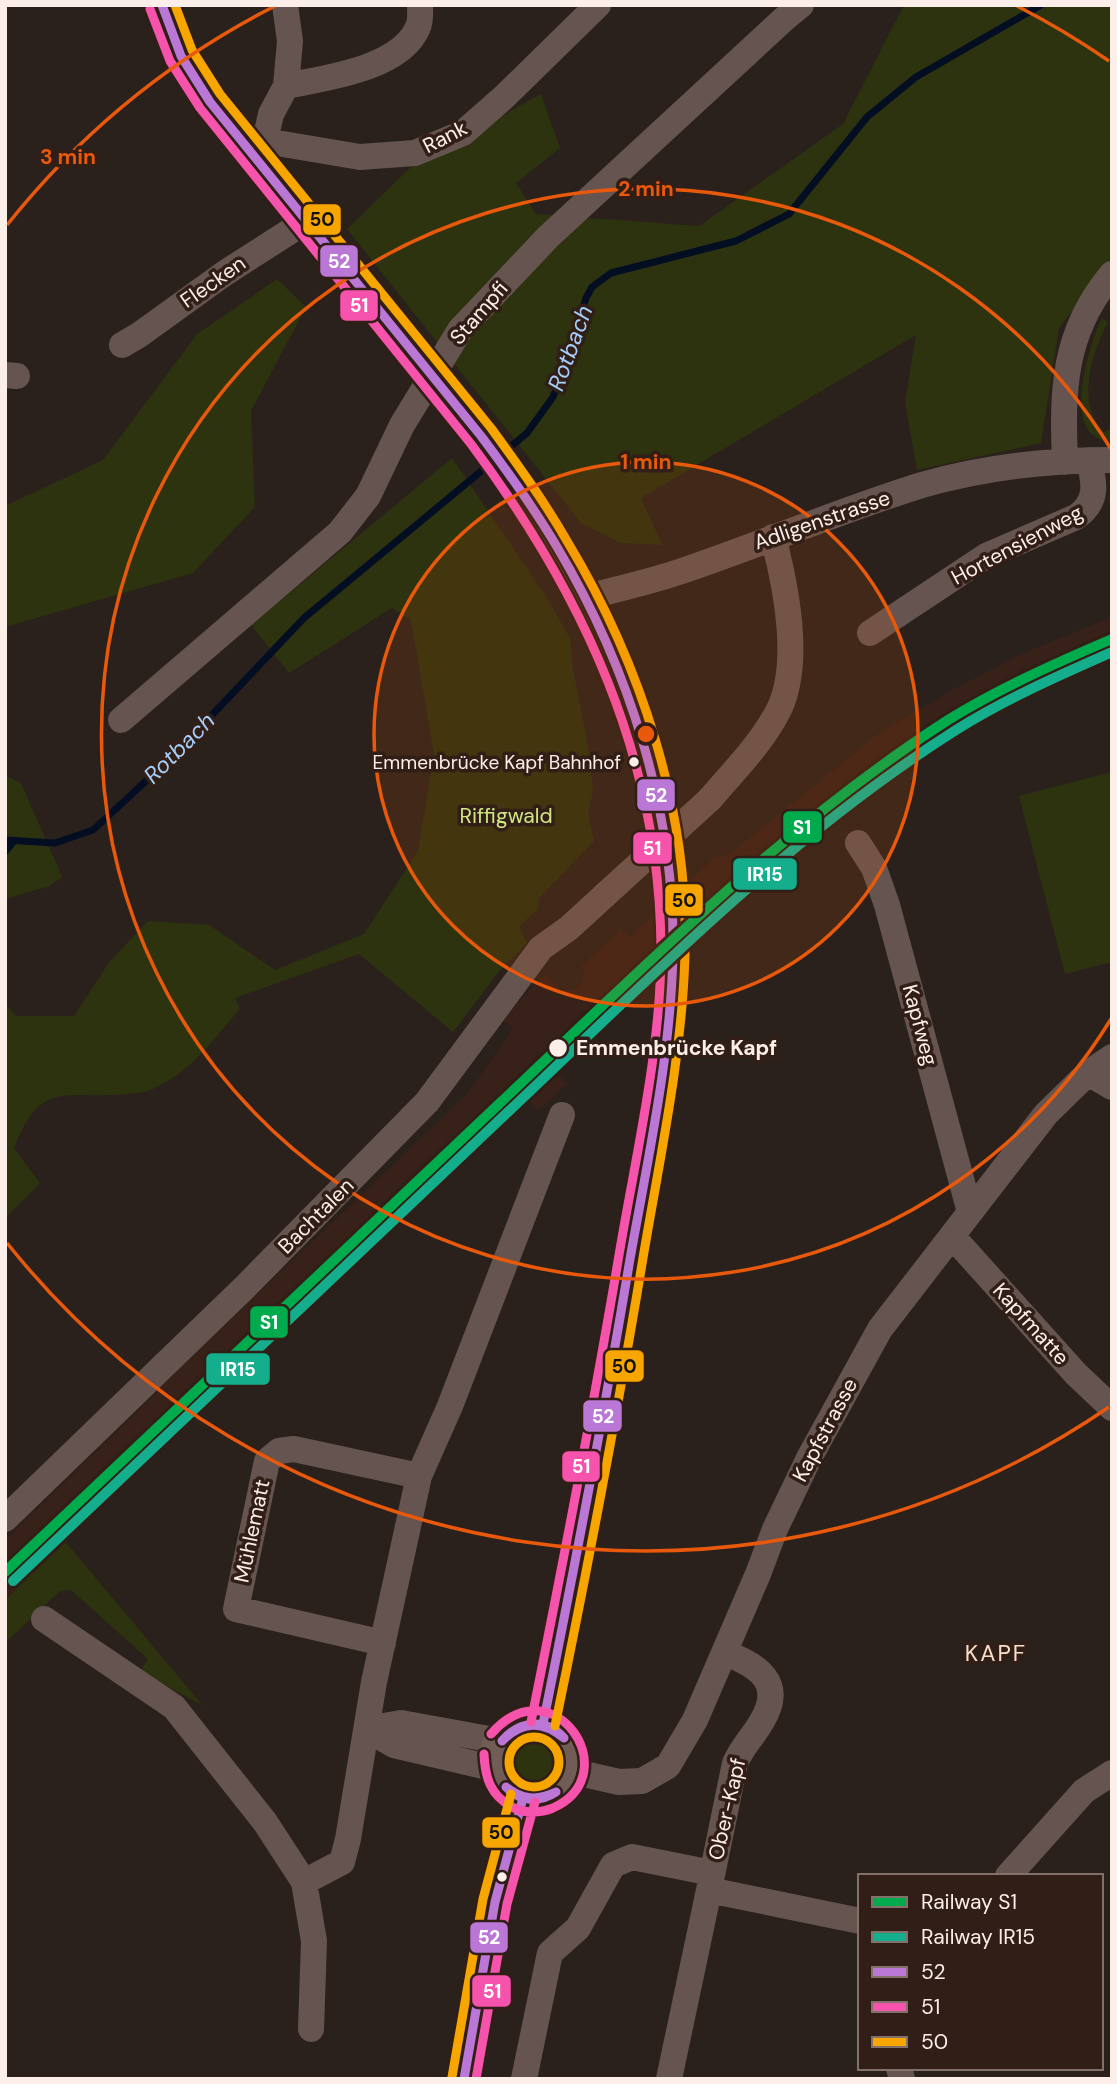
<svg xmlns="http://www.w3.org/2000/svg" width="1117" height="2084" font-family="'DM Sans',sans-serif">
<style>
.built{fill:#382118}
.green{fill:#2d320f}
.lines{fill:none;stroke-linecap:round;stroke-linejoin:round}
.stream{stroke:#040e23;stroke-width:7}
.minor{stroke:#65544f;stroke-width:26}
.major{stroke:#725c56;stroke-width:33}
.minor-bridge{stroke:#65544f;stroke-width:26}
.major-bridge{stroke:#725c56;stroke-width:33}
.bus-1-casing{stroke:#311e16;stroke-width:14}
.bus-2-casing{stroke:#311e16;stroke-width:14}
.bus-3-casing{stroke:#311e16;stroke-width:14}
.bus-1{stroke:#ba77d6;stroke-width:9}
.bus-2{stroke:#f653ac;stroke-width:9}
.bus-3{stroke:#f7a600;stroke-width:9}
.rail-1-casing{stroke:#311e16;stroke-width:16}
.rail-2-casing{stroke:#311e16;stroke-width:16}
.rail-1{stroke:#00ab4d;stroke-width:10}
.rail-2{stroke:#15ae8d;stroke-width:10}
.ring{fill:none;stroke:#e8590c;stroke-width:3.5}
.bus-dot{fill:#fceee9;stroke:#311e16;stroke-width:2.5}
.labels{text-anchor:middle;stroke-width:7;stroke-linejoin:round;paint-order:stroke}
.bus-label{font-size:19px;fill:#fceee9;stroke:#311e16;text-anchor:end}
.street-label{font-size:21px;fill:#fceee9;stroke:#311e16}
.park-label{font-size:21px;fill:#d2e784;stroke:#311e16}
.stop-label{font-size:21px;font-weight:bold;fill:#fceee9;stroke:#311e16;text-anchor:start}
.water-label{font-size:23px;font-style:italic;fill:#a6cefb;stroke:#311e16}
.neighbourhood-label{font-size:23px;letter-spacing:2px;fill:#f9ddca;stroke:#311e16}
.centre{fill:#e8590c;stroke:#311e16;stroke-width:3.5}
.ring-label{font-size:21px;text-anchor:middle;font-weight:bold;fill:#e8590c;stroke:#311e16;stroke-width:7;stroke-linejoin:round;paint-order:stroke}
.line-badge{stroke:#311e16;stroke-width:2.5}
.badge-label{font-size:19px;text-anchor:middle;font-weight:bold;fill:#fff}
.pale-badge-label{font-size:19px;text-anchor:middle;font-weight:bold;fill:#111}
</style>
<rect width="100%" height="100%" fill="#2b211c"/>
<!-- built -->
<path class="built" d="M1112 617V658L1029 696 927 750 841 809 793 848 746 897 559 1074 567 1084 538 1111 529 1102 65 1541 5 1600V1540L158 1392 157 1390 469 1092 513 1028 505 1021 506 1016 546 973 561 990 574 989 582 982 584 973 581 966 621 929 630 937 713 859 731 853 879 733 946 693 1017 656Z"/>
<!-- green -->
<path class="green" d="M904 5H1112V259L1059 328 1041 443 917 470 905 402 916 335 641 498 662 545 621 543 581 523 347 229 411 167 541 94 560 148 516 183 536 214 699 226 843 124Z
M277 279 306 307 251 411 255 507 193 573 5 627V506L103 460 197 334Z
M1102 318 1108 322C1092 352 1075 405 1104 432L1112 428V441C1058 442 1089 344 1102 318Z
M452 458 547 598 571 640 572 664 588 746 593 791 588 814 594 841 539 898 538 909 519 926 527 943 500 970 453 1032 359 954 235 998 240 1009C212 1041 193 1070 153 1089 146 1093 135 1093 127 1094 67 1100 41 1077 14 1148L40 1183 5 1218V1003L16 1016H74L110 961 148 921 209 925 275 970 364 934 418 851 434 754 411 620 392 608 289 673 251 625Z
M1112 772V962L1065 974 1019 796Z
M5 775 21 783 62 877 50 886 5 899Z
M65 1541 203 1706 140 1671 148 1659 71 1590 60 1591 5 1643V1600Z
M511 1761a22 22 0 1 1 44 0a22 22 0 1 1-44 0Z"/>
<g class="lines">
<!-- stream -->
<path class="stream" d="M503 453 527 433 553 397 567 362 586 298 592 287 611 273 736 241 789 214 867 117 916 77 1041 5
M5 840 55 843 93 830 173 756 304 618 491 463
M5 852 13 842"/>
<!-- minor -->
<path class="minor" d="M286 86C324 78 401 69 418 27 421 21 420 12 420 5
M265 141 271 114 286 86 290 41 285 5
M249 149 265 141 360 157 415 153 463 133 504 97 598 5
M122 345 139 335 225 273 306 221
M5 375 17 376
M1065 462C1062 390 1063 332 1112 274
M584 598C616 589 650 582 682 571 762 544 841 510 922 485 982 468 1050 460 1112 460
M870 633 986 556 1076 517C1098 502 1095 484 1089 460
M121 720 340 532 368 496 402 425 460 330 548 237 784 19 801 5
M710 799C733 772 759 746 776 715 803 669 786 586 773 537
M858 843 874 868 887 905 970 1212
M1088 1073 1112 1087
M953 1237 1076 1374 1112 1408
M5 1519 247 1285 427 1102 541 948 569 928 605 895
M44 1619 174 1707 265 1822 304 1882
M383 1643 236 1609 267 1461 279 1451 294 1449 419 1476
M725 1653C758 1665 785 1683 762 1721 753 1737 743 1745 735 1763L709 1890 860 1921
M367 1729 394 1745 496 1769
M367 1729 401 1723 500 1741
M571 1771 619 1782 642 1781 668 1766 695 1720 758 1574 775 1529 809 1458 880 1329 1046 1114 1088 1073 1112 1057
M1008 1876 1084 1791 1112 1773
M311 2029 314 1941 304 1882 342 1862 348 1839 374 1682 419 1476 450 1406 562 1115
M899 2068 902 2079
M524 2079 550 1953 578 1928 613 1865 632 1857 712 1873
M669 2079 709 1890"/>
<!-- major -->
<path class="major" d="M162 5C169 37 184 64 201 91L357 285
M436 379C474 427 513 475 546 527 584 584 609 650 632 714 641 739 650 764 656 789 693 946 658 1093 632 1248 605 1407 576 1566 543 1724
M495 1761a38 38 0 1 1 76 0a38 38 0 1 1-76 0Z
M464 2079C481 1985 491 1888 523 1798"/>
<!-- minor-bridge -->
<path class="minor-bridge" d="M605 895 710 799"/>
<!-- major-bridge -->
<path class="major-bridge" d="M357 285 436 379"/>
<!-- bus-1 casing -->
<g class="bus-1-casing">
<path id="bus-1" d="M162 5 181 56 210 102 481 436C508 472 534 508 557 547 629 668 675 811 673 952 671 1055 648 1158 630 1259 604 1415 574 1570 543 1724
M502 1741C519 1721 545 1717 564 1738
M502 1741C522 1721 542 1720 564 1738
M506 1787C522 1800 537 1801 556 1792
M506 1787C520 1802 539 1803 556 1792
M464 2079 495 1902 523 1798"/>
</g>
<!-- bus-2 casing -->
<g class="bus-2-casing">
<path id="bus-2" d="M150 9 170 61 200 108 471 444C583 594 660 758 661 949 661 1053 635 1158 618 1261 592 1415 562 1568 531 1722
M484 1754C485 1777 490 1795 512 1807 524 1814 541 1813 553 1808 628 1774 553 1663 491 1734
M476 2079 507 1904 535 1802"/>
</g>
<!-- bus-3 casing -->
<g class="bus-3-casing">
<path id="bus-3" d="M175 5 192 50 220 94 491 428C518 465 544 501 567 541 640 662 690 812 685 955 682 1057 660 1157 643 1258 617 1415 587 1571 555 1726
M509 1762a25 25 0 1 1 50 0a25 25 0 1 1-50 0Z
M452 2077 483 1899 511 1794"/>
</g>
<!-- bus-1 -->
<use href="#bus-1" class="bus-1"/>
<!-- bus-2 -->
<use href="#bus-2" class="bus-2"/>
<!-- bus-3 -->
<use href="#bus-3" class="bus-3"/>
<!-- rail-1 casing -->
<g class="rail-1-casing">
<path id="rail-1" d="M5 1572C170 1416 334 1260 499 1104 642 969 782 827 948 720 1000 688 1056 663 1112 639"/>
</g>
<!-- rail-2 casing -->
<g class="rail-2-casing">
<path id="rail-2" d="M13 1581C179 1425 344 1268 509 1111 651 977 790 835 956 730 1005 699 1058 676 1112 652"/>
</g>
<!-- rail-1 -->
<use href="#rail-1" class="rail-1"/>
<!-- rail-2 -->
<use href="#rail-2" class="rail-2"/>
</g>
<!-- distance rings -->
<circle cx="646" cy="734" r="272" fill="#e8590c" fill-opacity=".12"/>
<g class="ring">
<circle cx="646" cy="734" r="272"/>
<path d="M1111 1019A545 545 0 1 1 1111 449"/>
<path d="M1109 1407A817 817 0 0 1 7 1243M7 225A817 817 0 0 1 275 6M1017 6A817 817 0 0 1 1109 61"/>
</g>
<!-- markers -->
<g class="bus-dot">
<circle cx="634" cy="762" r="6"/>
<circle cx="558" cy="1048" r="10"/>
<circle cx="502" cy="1877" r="6"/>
</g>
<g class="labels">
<!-- bus labels -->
<g class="bus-label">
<text x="621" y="769">Emmenbrücke Kapf Bahnhof</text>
</g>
<!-- street labels -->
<g class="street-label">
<text transform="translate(445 137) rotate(-27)" y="7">Rank</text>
<text transform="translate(213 282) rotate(-35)" y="7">Flecken</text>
<text transform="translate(479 313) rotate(-49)" y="7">Stampfi</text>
<text transform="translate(822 520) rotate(-19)" y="7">Adligenstrasse</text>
<text transform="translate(1017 545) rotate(-28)" y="7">Hortensienweg</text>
<text transform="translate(920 1025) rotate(75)" y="7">Kapfweg</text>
<text transform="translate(316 1216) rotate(-45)" y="7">Bachtalen</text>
<text transform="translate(1031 1324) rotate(48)" y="7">Kapfmatte</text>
<text transform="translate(825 1430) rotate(-62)" y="7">Kapfstrasse</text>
<text transform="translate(252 1531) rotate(-78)" y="7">Mühlematt</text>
<text transform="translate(727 1809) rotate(-77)" y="7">Ober-Kapf</text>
</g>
<!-- park labels -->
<g class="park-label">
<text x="506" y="823">Riffigwald</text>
</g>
<!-- stop labels -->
<g class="stop-label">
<text x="576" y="1055">Emmenbrücke Kapf</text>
</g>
<!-- water labels -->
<g class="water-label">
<text transform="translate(570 348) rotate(-70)" y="8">Rotbach</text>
<text transform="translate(179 748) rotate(-45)" y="8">Rotbach</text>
</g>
<!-- neighbourhood labels -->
<g class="neighbourhood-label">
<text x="996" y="1661">KAPF</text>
</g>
</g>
<circle cx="646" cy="734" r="10" class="centre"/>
<g class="ring-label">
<text x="68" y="164">3 min</text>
<text x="646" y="196">2 min</text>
<text x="646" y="469">1 min</text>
</g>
<g class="line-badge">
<rect x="302" y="203" width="40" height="33" rx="7" fill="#f7a600"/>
<rect x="319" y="244" width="40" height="34" rx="7" fill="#ba77d6"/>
<rect x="339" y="289" width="40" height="33" rx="7" fill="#f653ac"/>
<rect x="636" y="778" width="40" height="34" rx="7" fill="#ba77d6"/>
<rect x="782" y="810" width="41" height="34" rx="7" fill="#00ab4d"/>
<rect x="632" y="831" width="41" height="34" rx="7" fill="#f653ac"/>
<rect x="732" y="857" width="66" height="34" rx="7" fill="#15ae8d"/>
<rect x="664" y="883" width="40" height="34" rx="7" fill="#f7a600"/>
<rect x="249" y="1305" width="40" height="34" rx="7" fill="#00ab4d"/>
<rect x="604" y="1349" width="41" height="34" rx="7" fill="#f7a600"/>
<rect x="205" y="1352" width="66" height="34" rx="7" fill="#15ae8d"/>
<rect x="582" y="1399" width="41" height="34" rx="7" fill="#ba77d6"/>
<rect x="561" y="1450" width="40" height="33" rx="7" fill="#f653ac"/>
<rect x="481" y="1816" width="40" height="33" rx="7" fill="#f7a600"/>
<rect x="469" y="1921" width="40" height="33" rx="7" fill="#ba77d6"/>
<rect x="471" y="1974" width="41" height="34" rx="7" fill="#f653ac"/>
</g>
<g class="badge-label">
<text x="339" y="268">52</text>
<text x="359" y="312">51</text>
<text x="656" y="802">52</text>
<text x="802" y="834">S1</text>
<text x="652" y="855">51</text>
<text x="765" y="881">IR15</text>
<text x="269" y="1329">S1</text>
<text x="238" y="1376">IR15</text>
<text x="603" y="1423">52</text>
<text x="581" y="1473">51</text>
<text x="489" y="1944">52</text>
<text x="492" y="1998">51</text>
</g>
<g class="pale-badge-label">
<text x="322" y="226">50</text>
<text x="684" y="907">50</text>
<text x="624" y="1373">50</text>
<text x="501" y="1839">50</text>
</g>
<!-- border -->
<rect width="1117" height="2084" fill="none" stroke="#fceee9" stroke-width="14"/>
<!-- legend -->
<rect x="858" y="1874" width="245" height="196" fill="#311e16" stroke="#82716a" stroke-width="2"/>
<rect x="872" y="1897" width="35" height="10" fill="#00ab4d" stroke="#82716a" stroke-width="2"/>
<text x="921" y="1909" font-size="21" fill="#fceee9">Railway S1</text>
<rect x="872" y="1932" width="35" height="10" fill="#15ae8d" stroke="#82716a" stroke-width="2"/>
<text x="921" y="1944" font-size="21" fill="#fceee9">Railway IR15</text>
<rect x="872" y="1967" width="35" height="10" fill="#ba77d6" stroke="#82716a" stroke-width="2"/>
<text x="921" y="1979" font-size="21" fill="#fceee9">52</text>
<rect x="872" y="2002" width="35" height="10" fill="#f653ac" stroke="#82716a" stroke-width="2"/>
<text x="921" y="2014" font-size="21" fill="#fceee9">51</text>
<rect x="872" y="2037" width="35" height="10" fill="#f7a600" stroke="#82716a" stroke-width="2"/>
<text x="921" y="2049" font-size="21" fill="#fceee9">50</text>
</svg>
